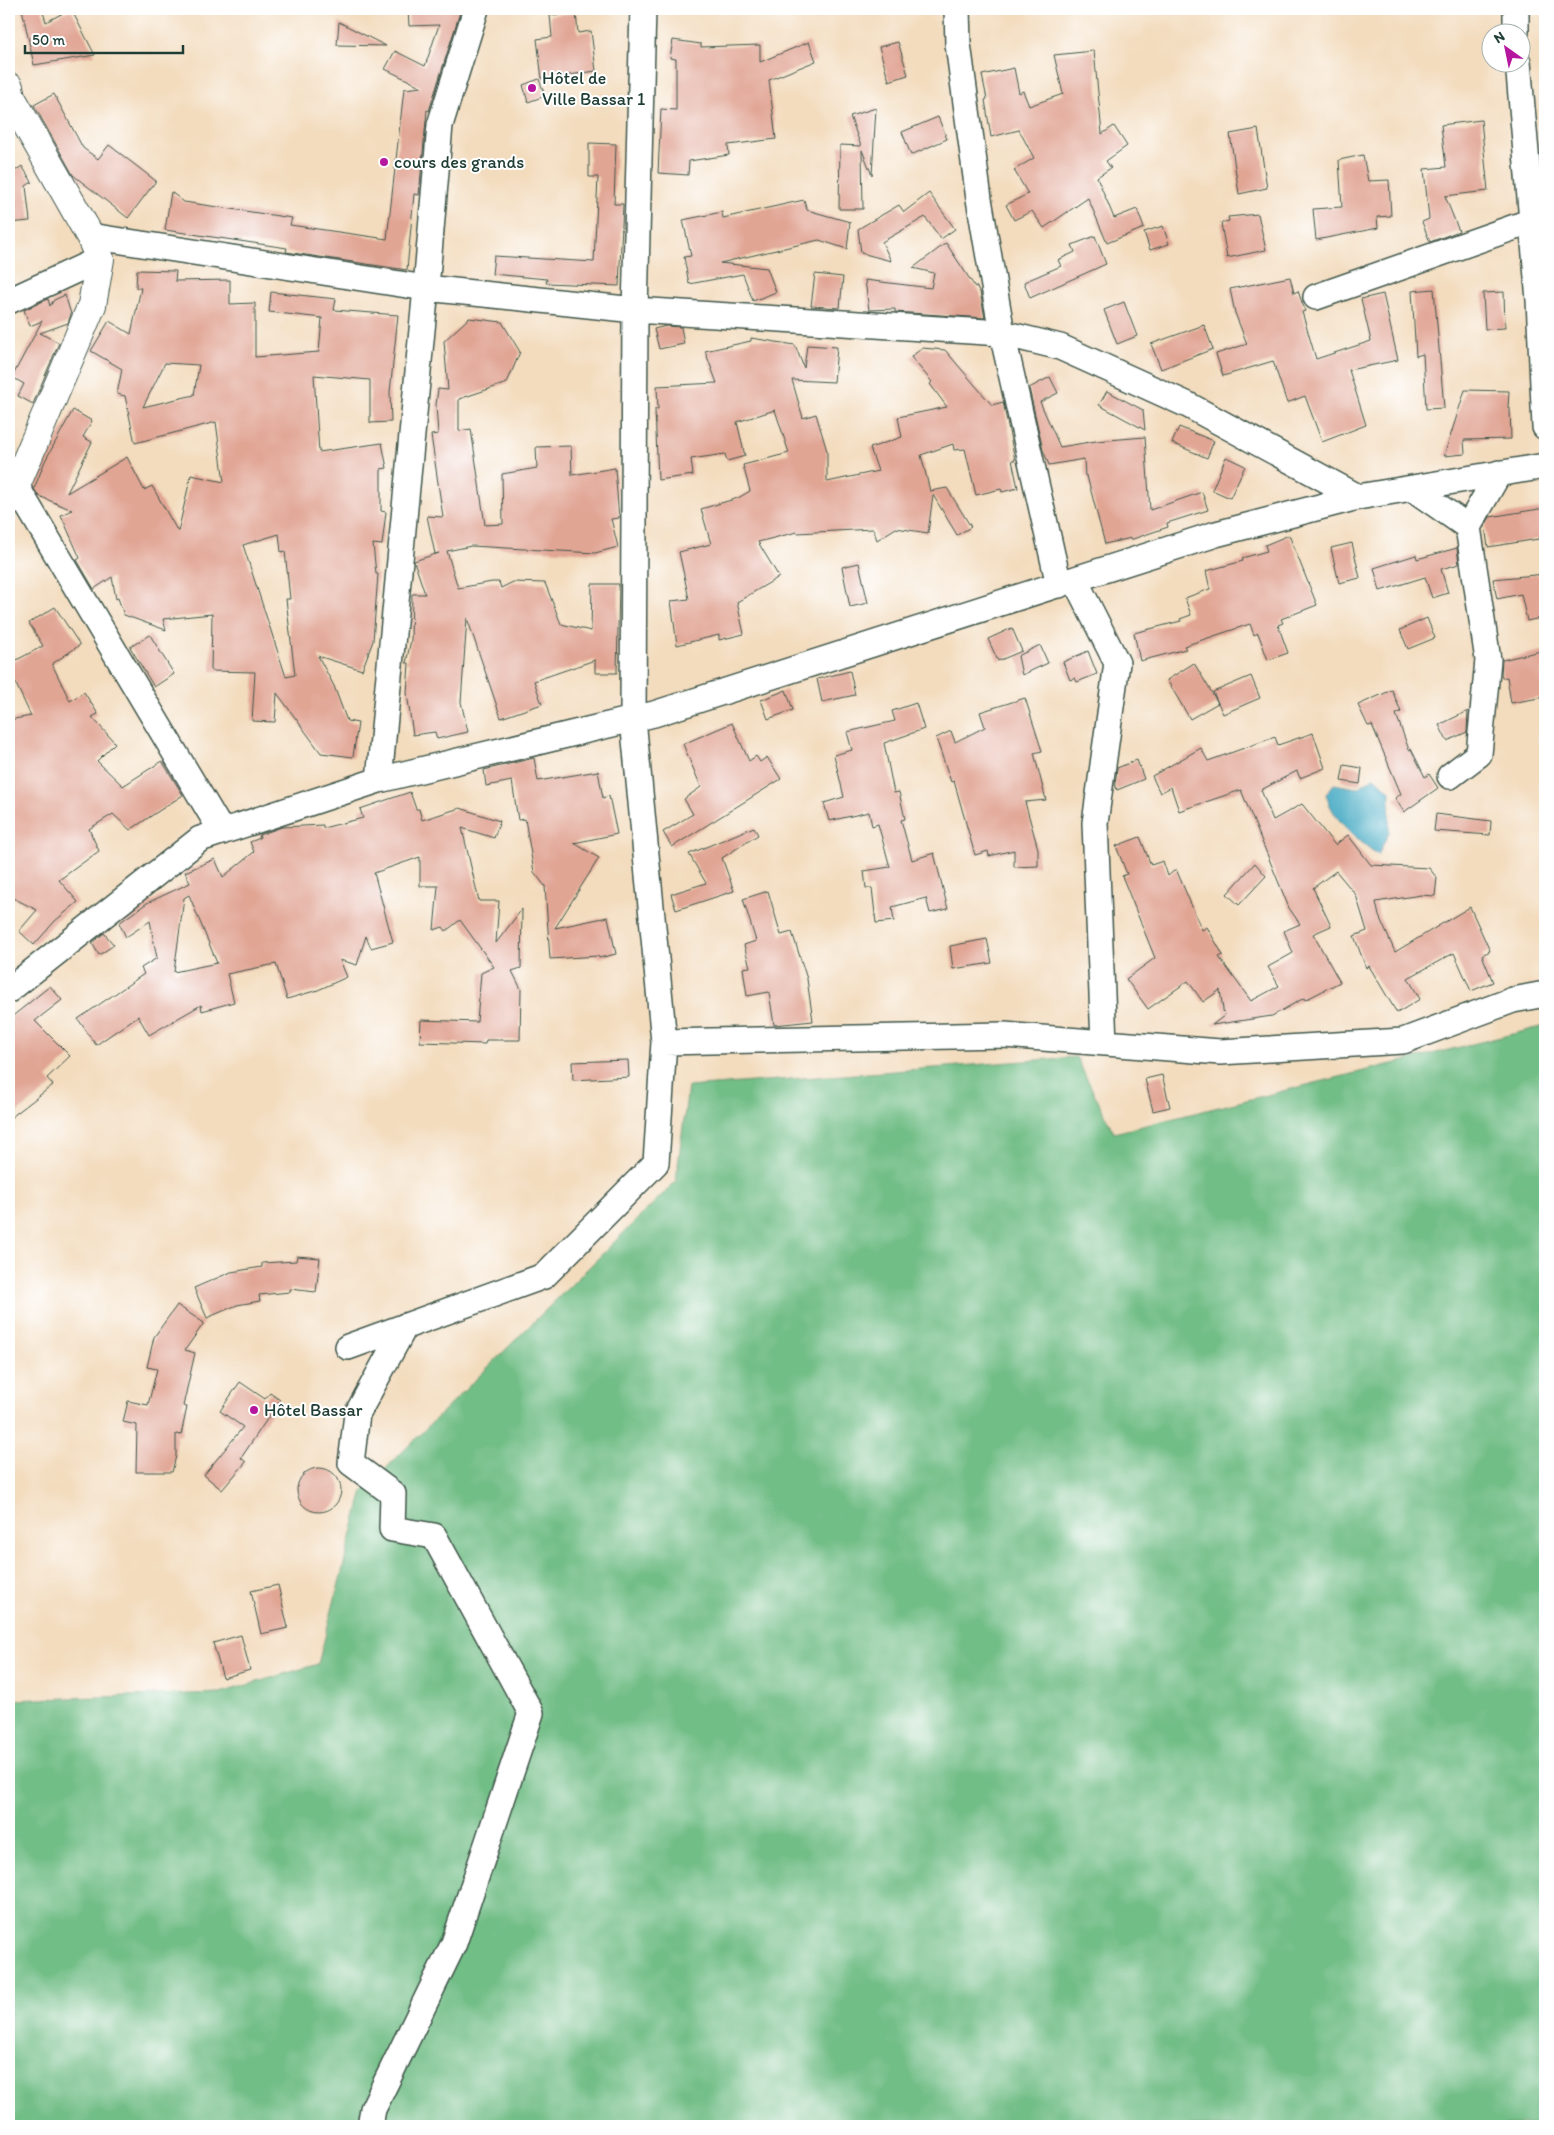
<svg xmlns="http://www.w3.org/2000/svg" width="1554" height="2135" font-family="Itim,sans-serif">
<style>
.forest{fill:#72be87;stroke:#487e5e}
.water{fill:#42a9c2;stroke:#30737b}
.building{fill:#e1a594;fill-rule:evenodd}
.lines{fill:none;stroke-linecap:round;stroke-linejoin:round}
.minor-casing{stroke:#3f5549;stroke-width:28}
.tertiary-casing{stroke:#3f5549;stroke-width:30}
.minor{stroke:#fff;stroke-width:25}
.tertiary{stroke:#fff;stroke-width:28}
.poi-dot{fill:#b5179e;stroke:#fff;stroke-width:2}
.labels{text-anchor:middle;stroke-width:4;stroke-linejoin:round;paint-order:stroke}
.poi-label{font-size:18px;fill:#1f3d34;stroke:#fff;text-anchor:start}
</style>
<rect width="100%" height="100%" fill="#fff"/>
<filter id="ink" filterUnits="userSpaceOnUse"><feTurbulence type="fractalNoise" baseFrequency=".02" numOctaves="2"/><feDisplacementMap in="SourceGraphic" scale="10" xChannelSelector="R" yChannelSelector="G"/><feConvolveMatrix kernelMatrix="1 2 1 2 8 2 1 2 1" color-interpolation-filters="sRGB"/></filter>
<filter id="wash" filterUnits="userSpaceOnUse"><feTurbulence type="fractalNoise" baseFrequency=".0096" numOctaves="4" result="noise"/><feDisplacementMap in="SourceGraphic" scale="20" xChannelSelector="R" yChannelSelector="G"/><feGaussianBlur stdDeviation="1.12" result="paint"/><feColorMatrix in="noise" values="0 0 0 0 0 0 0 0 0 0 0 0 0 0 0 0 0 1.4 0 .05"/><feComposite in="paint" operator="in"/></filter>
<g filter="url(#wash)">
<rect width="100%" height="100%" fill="#f3dcbe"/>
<!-- forest -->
<path class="forest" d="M1545 1026V2126H9V1700L220 1693 318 1664 363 1491 676 1181 688 1087 1076 1057 1114 1133Z"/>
<!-- water -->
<path class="water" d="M1375 777 1390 791 1389 832 1378 855C1358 840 1332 820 1326 794L1334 784 1357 788Z"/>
<g id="blocks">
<!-- building -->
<path class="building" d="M22 9H42L46 22 71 9 95 55 34 65Z
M408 9H461L429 111 427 110 419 195 414 194 407 270 286 252 287 248 165 230 171 192 184 202 292 218 290 225 387 239 404 89 422 87 385 69 395 51 425 66 439 25 409 26Z
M576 13 578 33 591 31 596 71 542 79 537 39 552 37 550 15Z
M339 22 386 46 337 45Z
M673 40 701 44V47L760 45V62L809 42 816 61 769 80 776 139 728 145 729 155 689 161 688 175 658 173 661 109 676 110V59L670 58Z
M898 42 908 75 889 81 879 47Z
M1094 51 1102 134 1114 126 1127 146 1106 161 1111 168 1097 177 1114 218 1137 209 1144 228 1107 243 1088 198 1044 228 1032 211 1014 220 1006 205 1028 194 1014 170 1034 158 1019 130 991 137 985 100 987 99 982 75 1014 68 1019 93 1023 91 1029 106 1063 94 1054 55Z
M539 79 545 96 528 102 523 85Z
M54 94 83 148 98 159 109 145 156 181 128 218 73 175 34 105Z
M876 108 872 175 862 150 863 209H839L840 145 861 146 850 116Z
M938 117 947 139 911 155 902 132Z
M1481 120 1488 191 1445 196 1459 231 1430 242 1422 222 1429 219 1424 169 1446 167 1441 125Z
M1258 129 1267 188 1239 194 1230 134Z
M589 143 616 144 614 204H623L619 286 546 283 547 279 492 274 494 256 594 262 598 177H589Z
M1363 155 1368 181 1389 180 1391 216 1377 217 1378 228 1316 240 1313 209 1342 207 1339 160Z
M22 166 32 182 26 186 30 221 9 223V175Z
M929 193 955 229 941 239 925 217 882 242 891 261 861 253 858 229 899 205 904 212Z
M804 200 807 210 850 222 847 249 819 240 720 263 767 268 776 292 753 301 743 274 689 284 684 257 691 256 683 220 722 212 723 218Z
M1258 214 1266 250 1227 258 1221 223 1229 221 1228 217Z
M1163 226 1169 244 1150 250 1144 232Z
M1095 236 1106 264 1030 298 1024 282 1061 266 1058 260 1075 252 1072 245Z
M946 243 975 287 976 286 980 292 985 318 895 312V309L869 310 865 280 931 288 934 273 913 268Z
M137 270 176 271 175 281 230 280V304L255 303V357L319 352 322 318 269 312 271 292 336 299 334 310 398 315 390 392 391 422 370 423V380L314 375 319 452 382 443 387 468 381 469V511L386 512 382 545 373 544 376 574H378L373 641 362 670 318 656 334 686 347 721 358 723 353 757 321 753 277 693 275 722 252 721 255 672 211 671 212 614 163 619 166 630 124 615 118 598 116 599 112 577 94 589 77 560 80 558 61 515 72 510 39 496 34 489 45 461 73 410 92 421 83 437 92 442 67 493 127 457 144 490 152 486 178 532 191 475 224 482 216 422 135 443 125 396 117 394 122 369 91 351 109 321 131 334 141 288H136ZM165 363 199 365 194 395 143 407ZM279 534 281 552 285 551 290 599H286L295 675 286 677 243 545Z
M815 274 843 277 840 308 811 306Z
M1290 277 1294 293 1298 291 1305 311 1302 312 1316 359 1371 341 1361 299 1383 294 1398 360 1349 370 1366 425 1322 442 1305 396 1287 403 1273 361 1223 376 1216 354 1247 344 1235 313 1230 289Z
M1434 289 1444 408 1426 409 1423 354 1416 356 1412 291Z
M1504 292 1505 328 1485 329 1483 293Z
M65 295 71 314 68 323 40 333 59 343 33 404 18 396 24 384 12 377 42 321 30 326 24 310 48 299 50 306 54 300Z
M1124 302 1137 336 1117 344 1104 310Z
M469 318 502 322 520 352 507 383 459 399V431L471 429 485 525 503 524 502 474 537 468 536 447 571 446 572 475 615 468 619 518 611 519 618 547 595 553 471 546 447 551 458 588 492 582H499L501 588 513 582 545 583 561 624 591 631 592 584H619L617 673H595V660L534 681 542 704 501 718 467 618 461 702 468 732 437 739 435 732 413 735 407 693 409 663H406L411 640 412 594H425L414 561 439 553 435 554 427 516 443 517 431 435 438 434 436 405 438 389 448 390 444 341Z
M1204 325 1213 349 1161 369 1151 344Z
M666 326 681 327 684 344 659 349 654 329Z
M751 338 795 345 804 368 807 345 837 347 834 382 792 380 803 418 816 414 827 451V482L878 471 870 448 902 437 898 417 947 407 930 384 932 382 911 357 922 348 945 350 992 405 1003 402 1015 460H1012L1018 488 1002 492 1001 489 976 495 965 449 954 450 953 444 921 455 930 491 947 488 971 527 957 535 933 495 928 533 896 528 877 540 873 529 797 533V532L758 542 779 577 737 602 744 634 719 640V635L677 645 671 601 689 599 679 552 711 544 701 509 738 498 750 491 743 465 789 453 775 410 737 422 745 456 727 461 725 454 691 459 693 475 658 480 655 409H658L657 386 717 383 705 351 751 341Z
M1050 377 1058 393 1040 402 1060 447 1096 441 1145 437 1150 510 1202 492 1208 510 1167 523 1168 527 1130 540 1131 538 1105 544 1087 476H1085L1084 459 1049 465 1043 450 1029 388Z
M1465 390 1509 391 1508 408H1510L1511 439 1464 440 1465 454 1444 456Z
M1107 391 1143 410 1145 430 1099 405Z
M1179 427 1214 441 1207 458 1172 443Z
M1226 457 1245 466 1230 498 1212 490Z
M1545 508V538L1488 547 1485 526 1490 517Z
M1289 535 1317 605 1281 619 1283 623 1278 625 1288 653 1268 660 1258 633 1254 635 1250 624 1184 646 1186 649 1140 661 1134 633 1181 621 1180 619 1191 615 1185 598 1210 589 1206 571 1243 561 1242 558 1267 551 1265 545Z
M1352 543 1360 578 1339 583 1331 548Z
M1457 548 1459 564 1441 569 1448 593 1432 598 1425 577 1380 591 1374 568 1416 555 1417 559Z
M859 563 868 603 850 607 842 567Z
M1545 574V617L1527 621 1521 594 1497 599 1493 579Z
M55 607 80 645 52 664 70 701 84 692 98 714 92 717 115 743 97 761 123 786 162 761 183 795 130 830 113 814 89 829 99 851 59 880 78 902 55 921 34 945 19 931 37 910 9 896V887L12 879 9 873V720L31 716 9 669V664L43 646 29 623Z
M1427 618 1435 638 1408 649 1400 630Z
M1012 628 1022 651 998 661 988 639Z
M150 635 174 674 154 687 130 647Z
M1040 645 1048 663 1022 675 1018 656Z
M1545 650V669L1541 670 1545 697 1511 703 1507 677 1502 678 1501 674 1502 660Z
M1088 651 1097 674 1077 682 1075 678 1070 680 1063 662Z
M1194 663 1218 703 1190 719 1167 680Z
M850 671 855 695 822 702 817 679Z
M1251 676 1260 698 1223 714 1213 692Z
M786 690 793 710 768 719 761 700Z
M1392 690 1401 712 1396 714 1409 750 1411 749 1425 777 1429 774 1438 788 1404 812 1395 798 1401 794 1372 725 1368 726 1358 705Z
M1025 698 1042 751 1034 753 1046 800 1025 802 1038 849V866L1014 867V850L989 856 988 851 975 855 954 781 951 782 936 738 951 731 955 742 985 727 980 712Z
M916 703 924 729 884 743 894 793 899 792 905 819 901 820 912 860 934 853 948 909 930 913 926 898 892 907 894 921 876 923 872 888H866L864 871 890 867 878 824 872 826 869 812 829 821 824 803 844 797 834 755 852 750 847 732 895 721 892 711Z
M1468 711 1467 732 1447 741 1439 725Z
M732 723 749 761 756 756 760 762 767 757 781 779 672 847 663 832 693 814 684 799 701 787 683 744Z
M1313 733 1325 768 1300 778 1297 771 1261 790 1273 820 1302 804 1335 845 1348 835 1371 865 1429 868 1437 878 1435 896 1421 895 1376 902 1379 916 1395 952 1470 907 1490 951 1482 955 1493 982 1471 991 1454 953 1408 978 1420 999 1397 1013 1369 966 1366 968 1354 936 1367 931 1356 895 1336 871 1313 888 1331 926 1313 934 1340 982 1305 1000 1304 998 1272 1016 1212 1025 1224 1016 1220 990 1203 1002 1188 981 1148 1009 1126 979 1155 958 1122 876 1127 874 1116 846 1140 837 1151 865 1163 861 1168 876 1176 869 1202 930 1207 927 1223 955 1219 957 1251 1001 1279 986 1268 967 1293 953 1284 931 1300 924 1289 908 1241 790 1179 811 1171 787 1160 793 1152 776 1201 748 1208 761 1275 737 1278 745Z
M534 758 538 781 598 771 603 798 609 796 617 834 574 843 599 858 555 928 608 917 616 954 599 958 598 956 550 959 545 886 534 872 525 819 518 820 512 781 486 786 484 770Z
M1137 760 1144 779 1117 790 1115 785 1117 768Z
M1344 765 1362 768 1360 784 1341 781Z
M410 792 416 809H419L422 820 460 808 500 821 494 838 462 828 479 901H499L496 943 522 909 521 968 512 971 521 989 520 1040H486L485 1044 420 1042 421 1020 477 1022 481 973 494 967 460 920 446 931 443 927 434 930 438 886H420V857L374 873 393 942 371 948 366 936 357 965 340 960 347 977 318 990 287 999 276 964 227 974 234 1002 202 1011 201 1005 149 1035 138 1016 96 1045 78 1019 144 974 141 968 157 958 150 921 126 937 119 923 147 903 190 883 185 872 215 859 223 877 254 852 250 842 260 838 259 835 282 827 323 825V828L363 818 360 809ZM189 895 217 963 174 972 184 898Z
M1436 814 1491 821 1490 835 1434 831Z
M754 827 758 835 722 858 734 891 676 910 671 894 706 883 689 854Z
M1255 863 1266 876 1239 905 1227 894Z
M768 891 781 935 792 932 807 979 813 1021 774 1025 769 992 747 996 743 968 750 967 744 945 756 941 743 899Z
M104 933 114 945 99 955 92 943Z
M987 939 992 963 953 969 950 946Z
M50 986 62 1000 35 1021 70 1056 47 1078 53 1085 9 1119V1019Z
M628 1060 629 1077 573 1080 572 1062Z
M1162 1075 1170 1107 1153 1111 1145 1079Z
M297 1256 320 1258 316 1292 290 1289V1292L259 1295 260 1301 237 1305 207 1318 194 1288 231 1272 262 1267V1263L296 1261Z
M177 1305 204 1323 185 1350 195 1353 183 1406 187 1407 181 1435 176 1434V1456L172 1472H136L137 1425 123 1422 128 1401 148 1405 157 1369 147 1367 154 1337Z
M240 1382 265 1399 270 1393 280 1400 241 1458 246 1462 222 1490 204 1475 243 1427 220 1411Z
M297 1490a22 22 0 1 1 44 0a22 22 0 1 1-44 0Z
M278 1585 288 1628 261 1634 251 1591Z
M241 1635 250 1670 223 1678 213 1643Z"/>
</g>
</g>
<g filter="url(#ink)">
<use href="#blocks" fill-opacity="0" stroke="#3f5549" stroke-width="1"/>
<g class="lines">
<!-- minor casing -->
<g class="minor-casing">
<path id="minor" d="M957 9 958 44 979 199 1002 333 1059 585
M1516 32V9
M1518 62 1539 300 1545 427
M90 236 426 288 635 310 1002 333 1060 347 1188 405 1358 497
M1316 297 1532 221
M9 301 100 259
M9 474 222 832
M1412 488 1468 527 1488 660 1479 754 1450 776
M1468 527 1499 473
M1075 580 1117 663 1095 823 1104 1043
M379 780 426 288 440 125 476 9
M9 990 200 839 379 780 654 714 1216 534 1358 497 1545 466
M664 1042 1004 1035 1220 1052 1403 1041 1513 1000 1545 994
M348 1347 544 1276 656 1163 664 1042 633 719 635 310 643 9
M370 2126 373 2109 454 1943 531 1713 434 1536 392 1529 393 1494 351 1463 357 1414 405 1326"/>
</g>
<!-- tertiary casing -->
<g class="tertiary-casing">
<path id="tertiary" d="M9 87 11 97 90 236 100 259 92 305 9 502"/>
</g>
<!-- minor -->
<use href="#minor" class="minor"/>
<!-- tertiary -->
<use href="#tertiary" class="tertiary"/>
</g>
</g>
<!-- markers -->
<g class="poi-dot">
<circle cx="532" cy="88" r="5"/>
<circle cx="384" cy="162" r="5"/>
<circle cx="254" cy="1410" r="5"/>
</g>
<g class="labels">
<!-- poi labels -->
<g class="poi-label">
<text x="542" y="84">Hôtel de<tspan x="542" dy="21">Ville Bassar 1</tspan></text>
<text x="394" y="168">cours des grands</text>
<text x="264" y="1416">Hôtel Bassar</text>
</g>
</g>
<!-- margin -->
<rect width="1554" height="2135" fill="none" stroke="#fff" stroke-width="30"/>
<!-- north arrow -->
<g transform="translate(1506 48) rotate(327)"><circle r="24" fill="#ffffff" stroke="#a5b1ae"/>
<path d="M0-4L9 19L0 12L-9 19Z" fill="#b5179e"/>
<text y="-8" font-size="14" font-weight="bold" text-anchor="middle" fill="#1f3d34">N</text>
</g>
<!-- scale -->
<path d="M25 45v8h158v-8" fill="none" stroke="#1f3d34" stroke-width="2.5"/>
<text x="32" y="45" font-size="15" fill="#1f3d34" stroke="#ffffff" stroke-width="4" paint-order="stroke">50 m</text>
</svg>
